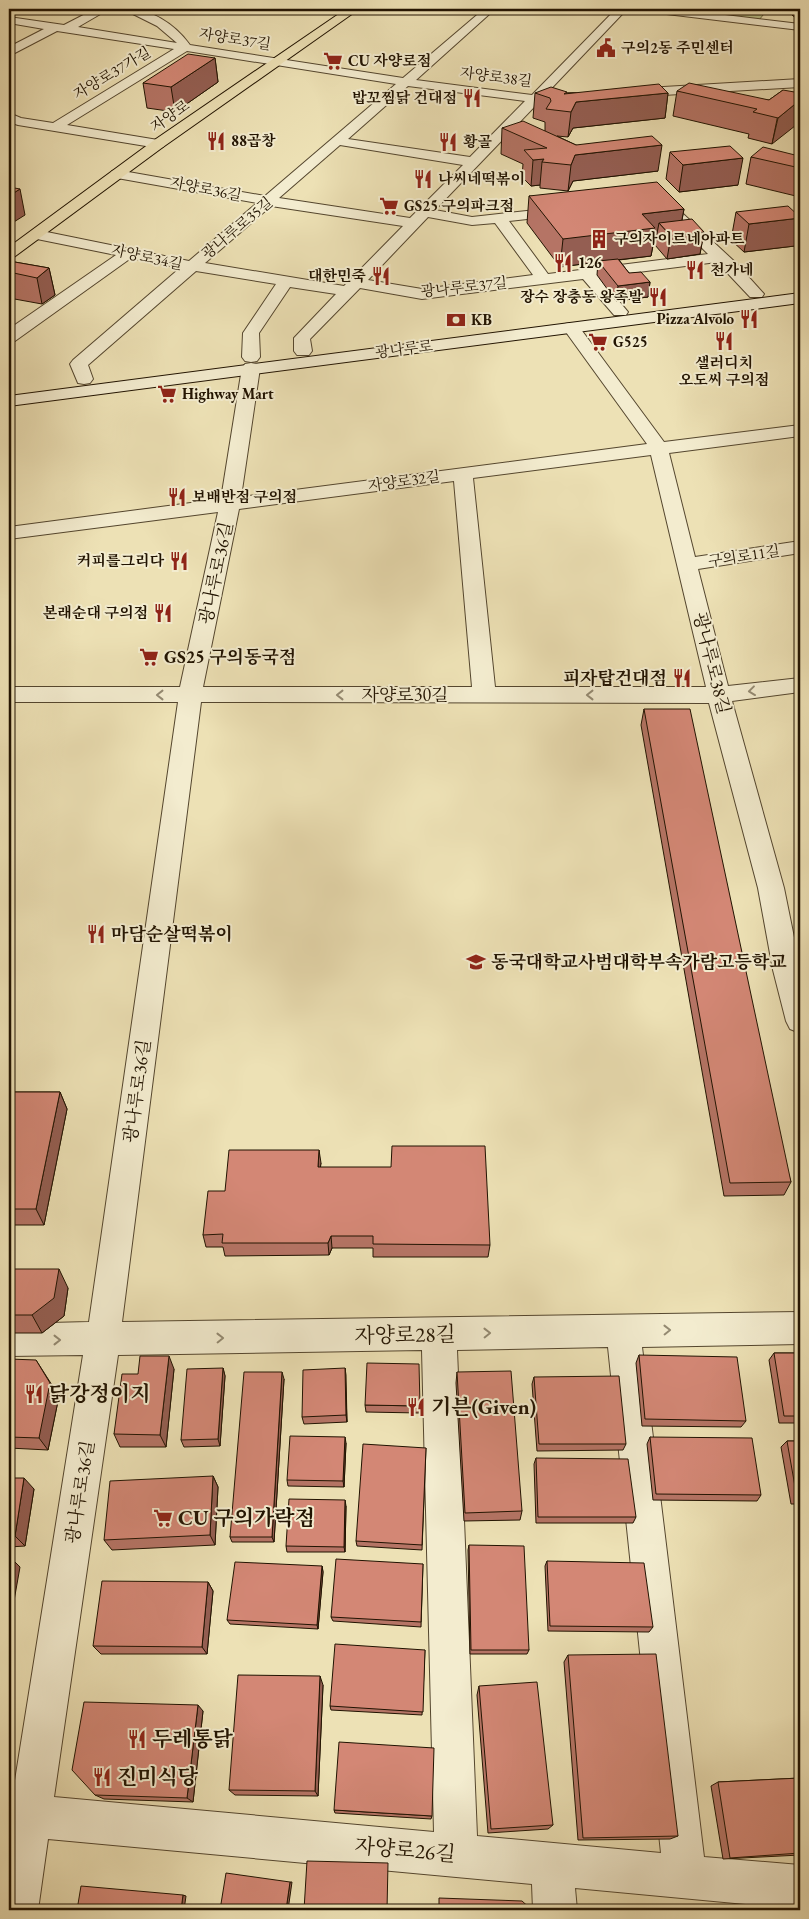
<svg xmlns="http://www.w3.org/2000/svg" width="809" height="1919" font-family="'EB Garamond','Noto Serif KR',serif">
<style>
.green{fill:#bbc28b;stroke:#6e6a46}
.lines{fill:none;stroke-linecap:round;stroke-linejoin:round}
.minor-casing{stroke:#54462e;stroke-width:2}
.secondary-casing{stroke:#211301;stroke-width:2}
.primary-casing{stroke:#211301;stroke-width:2}
.minor{fill:#f3eccf;fill-rule:evenodd}
.secondary{fill:#f3eccf;fill-rule:evenodd}
.primary{fill:#ede1b5;fill-rule:evenodd}
.wall{fill:#b57465;stroke:#211301}
.shaded-wall{fill:#945e52;stroke:#211301}
.building{fill:#d38775;stroke:#211301}
.oneway{stroke:#948a72}
.labels{text-anchor:middle;stroke-width:4;stroke-linejoin:round;paint-order:stroke}
.far-street-label{font-size:15px;fill:#211301;stroke:#f3eccf}
.far-poi-label{font-size:15px;font-weight:bold;fill:#211301;stroke:#f3eccf;text-anchor:start}
.street-label{font-size:18px;fill:#211301;stroke:#f3eccf}
.poi-label{font-size:18px;font-weight:bold;fill:#211301;stroke:#f3eccf;text-anchor:start}
.near-street-label{font-size:21px;fill:#211301;stroke:#f3eccf}
.near-poi-label{font-size:21px;font-weight:bold;fill:#211301;stroke:#f3eccf;text-anchor:start}
</style>
<rect width="100%" height="100%" fill="#ede1b5"/>
<filter id="stains"><feTurbulence type="fractalNoise" baseFrequency=".004" numOctaves="4"/><feColorMatrix values="0 0 0 0 .2 0 0 0 0 .09 0 0 0 0 .02 0 0 0 .5 -.17"/></filter>
<radialGradient id="worn" r=".72"><stop offset=".6" stop-color="#630" stop-opacity="0"/><stop offset="1" stop-color="#630" stop-opacity=".3"/></radialGradient>
<!-- green -->
<path class="green" d="M667 9H768L759 20Z"/>
<g class="lines">
<!-- minor casing -->
<g class="minor-casing">
<path id="minor" d="M95 9H109L78 27 177 43 157 26 123 9C149 7 175 24 190 45L403 78 484 9H495L416 80 532 95 616 9H627L546 94 576 93 578 96 576 99 538 103 435 210 472 217 564 207 569 208 571 211 569 214 564 215 509 221 548 274 708 254 668 214 670 211H680L736 263 764 294 762 297H750L717 262 599 277 628 312 626 315H614L583 279 422 299 360 288 310 339 312 351 309 355H297L294 351V338L336 294 290 287 259 333 260 357 257 361 251 362 245 361 242 357 243 333 276 284 196 271 88 365 93 379 90 383 84 384 78 383 70 364 73 360 180 268 131 258 15 341 9 342V329L116 255 32 238 29 235 32 232 37 230 189 261 257 203 117 178 110 174 112 171 117 170 265 196 396 84 187 51 67 125 158 140 165 144 163 147 158 148 18 125 9 122V113L21 118 53 123 174 49 57 31 9 56V47L44 29 9 23V17L64 25ZM408 86 525 101 470 157 348 139ZM340 145 463 165 410 218 279 198ZM271 206 403 226 344 286 205 263ZM428 217 472 225 495 223 533 275 422 289 368 280Z
M644 9H676L800 24V30L650 12Z
M800 79V87L630 97 624 93 630 89Z
M571 323 577 324 664 442 800 425V436L669 453 695 557 800 541V553L698 569 728 686 800 678V692L732 701 784 888 800 967V1033L790 1029 786 1021 773 970 758 888 709 703 201 702 122 1322 800 1312V1344L642 1347 704 1857 800 1865V1909L575 1888 577 1910H533L532 1884 48 1839 38 1910H9V1793H13L83 1355 9 1356V1324L89 1322 178 702H9V687H180L218 512 9 539V527L221 499 242 368 245 364 251 363 257 364 260 368 241 497 647 444 563 328 565 324ZM651 455 706 687H495L473 478ZM454 481 472 687H203L239 509ZM608 1347 661 1853 477 1836 457 1350ZM422 1350 434 1832 54 1797 118 1355Z"/>
</g>
<!-- secondary casing -->
<g class="secondary-casing">
<path id="secondary" d="M800 293V303L9 406V396Z"/>
</g>
<!-- primary casing -->
<g class="primary-casing">
<path id="primary" d="M346 9H359L163 147 14 257 9 259V247L153 141Z"/>
</g>
<!-- minor -->
<use href="#minor" class="minor"/>
<!-- secondary -->
<use href="#secondary" class="secondary"/>
<!-- primary -->
<use href="#primary" class="primary"/>
</g>
<!-- wall -->
<path class="wall" d="M794 9H800V20H798L792 15Z
M215 58 218 82 175 112 147 108 143 83Z
M783 90 772 144 748 138 749 134 673 116 677 91 769 100Z
M535 93H668L665 118 573 128 568 137 557 136 576 145 658 171 573 181 568 191 540 188V185L531 186 522 177 523 164 501 154 502 128 545 131V122L533 118Z
M670 152 738 185 679 192 666 179Z
M800 155V197L746 184 751 157 799 156Z
M529 196 684 209 682 220 704 232 700 254 667 259 655 245 656 239 654 240 651 256 619 260 629 273 650 282 648 297 616 301 597 275 598 262 560 267 527 223Z
M736 212 795 246 744 252 731 240Z
M9 261 49 268 55 295 42 304 9 298Z
M644 709 791 1182 784 1195 724 1196 641 725Z
M9 1092H60L67 1109 44 1225H9Z
M321 1163 320 1167 490 1245 488 1257H373V1248H332L329 1255 225 1256 223 1247H206L203 1235 225 1191Z
M9 1269 68 1288 64 1316 42 1333H10L9 1331Z
M774 1353H800V1423H779L769 1360Z
M639 1355 746 1421 741 1427 642 1426 636 1363Z
M9 1359 59 1396 48 1450 9 1448Z
M223 1368 225 1376 220 1446 184 1447 181 1440Z
M345 1368 347 1422 304 1424 302 1417Z
M174 1369 166 1447H120L114 1434 138 1374Z
M457 1372 522 1511 520 1520 464 1521 456 1383Z
M534 1377 626 1444 623 1450 537 1451 532 1384Z
M284 1379 274 1542H232L230 1537Z
M365 1405 420 1406 419 1413 366 1412Z
M650 1437 761 1495 757 1501 653 1500 647 1444Z
M787 1441H800V1504H791L781 1447Z
M346 1443 344 1487 288 1486 287 1480Z
M426 1448 422 1550 357 1546 356 1541Z
M536 1458 636 1517 633 1523H536L534 1464Z
M213 1476 218 1487 215 1545 112 1550 104 1540Z
M9 1478 34 1489 25 1546 9 1547Z
M346 1506 345 1552H287L286 1546Z
M800 1520V1548L796 1524Z
M469 1545 529 1650 527 1654H470L468 1550Z
M547 1561 653 1627 649 1632 548 1631 545 1566Z
M423 1564 421 1627 333 1621 331 1617Z
M322 1566 323 1572 318 1629 230 1624 227 1620Z
M208 1582 213 1591 207 1654H101L93 1646Z
M425 1650 422 1715 331 1710 330 1706Z
M568 1655 678 1836 670 1839 578 1840 564 1662Z
M323 1685 318 1796 235 1795 229 1790Z
M479 1686 553 1825 548 1829 488 1833 477 1695Z
M203 1711 193 1802 104 1799 95 1795Z
M800 1778V1855L723 1859 711 1786 718 1782Z
M334 1810 432 1816 431 1819 335 1813Z"/>
<!-- shaded-wall -->
<path class="shaded-wall" d="M215 58 218 82 175 112 171 87Z
M668 93 665 118 573 128 568 137 571 112 576 102Z
M800 100V122L772 144 778 118Z
M662 145 658 171 573 181 568 191 571 165 575 155Z
M743 158 738 185 679 192 683 165Z
M544 159 542 162 540 185 531 186 533 160Z
M20 189 25 215 9 225V196Z
M684 209 679 235 704 232 700 254 667 259 671 236 659 223 656 239 654 240 651 256 599 262 598 261V262L560 267 563 239 642 214Z
M800 218V224L795 246 744 252 749 224Z
M49 268 55 295 42 304 37 278Z
M650 282 648 297 616 301 618 286Z
M60 1092 67 1109 44 1225 36 1209Z
M319 1150 321 1163 319 1180 318 1167Z
M331 1236 332 1248 329 1255 328 1243Z
M59 1269 68 1288 64 1316 42 1333 32 1315Z
M169 1356 174 1369 166 1447 160 1435Z
M36 1360 59 1396 48 1450 39 1438Z
M223 1368 225 1376 220 1446 218 1439Z
M345 1368 346 1375 347 1422 346 1415Z
M282 1372 284 1379 274 1542 272 1537Z
M345 1437 346 1443 344 1487 343 1481Z
M213 1476 218 1487 215 1545 210 1535Z
M24 1478 34 1489 25 1546 15 1536Z
M345 1500 346 1506 345 1552 344 1547Z
M10 1557 20 1567 9 1629V1562Z
M322 1566 323 1572 318 1629 317 1625Z
M208 1582 213 1591 207 1654 202 1647Z
M320 1676 323 1685 318 1796 315 1791Z
M198 1705 203 1711 193 1802 187 1798Z
M290 1882H292L288 1910H286Z
M183 1895 186 1896 184 1910H181Z"/>
<!-- building -->
<path class="building" d="M188 54 215 58 171 87 143 83Z
M689 83 769 100 783 90 800 93V100L778 118 753 112 757 109 677 91Z
M659 84 668 93 576 102 571 112 546 109 551 101 550 98 535 93 551 87 567 92 564 94Z
M523 121 576 145 652 136 662 145 575 155 571 165 542 162 544 159 533 160 524 150 547 148 502 128Z
M730 146 743 158 683 165 670 152Z
M763 147 799 156 800 155V168L751 157Z
M657 182 684 209 642 214 655 228 563 239 529 196Z
M9 187 20 189 9 196Z
M788 206 800 217V218L749 224 736 212Z
M692 219 704 232 671 236 659 223Z
M618 259 629 273 641 272 650 282 618 286 598 261Z
M9 261 49 268 37 278 9 272Z
M644 709H690L791 1182 730 1183Z
M9 1092H60L36 1209H9Z
M392 1146H485L490 1245 373 1244V1236H331L328 1243H222L223 1234 203 1235 208 1191H225L229 1150H319L318 1167H391Z
M9 1269H59L54 1298 32 1315H9Z
M774 1353H800V1416H784Z
M639 1355 737 1357 746 1421 645 1419Z
M140 1356H169L160 1435 114 1434 122 1374H138Z
M9 1359 36 1360 50 1383 39 1438 9 1437Z
M367 1363 419 1364 420 1406 365 1405Z
M223 1368 218 1439 181 1440 187 1369Z
M345 1368 346 1415 302 1417 303 1370Z
M511 1371 522 1511 465 1513 457 1372Z
M244 1372H282L272 1537H230Z
M619 1376 626 1444H539L534 1377Z
M290 1436 345 1437 343 1481 287 1480Z
M650 1437 752 1438 761 1495 656 1494Z
M787 1441H800V1498H797Z
M363 1444 426 1448 422 1545 356 1541Z
M536 1458 628 1459 636 1517H538Z
M213 1476 210 1535 104 1540 110 1481Z
M9 1478H24L15 1536 9 1537Z
M289 1499 345 1500 344 1547 286 1546Z
M469 1545 524 1546 529 1650H471Z
M336 1559 423 1564 421 1622 331 1617Z
M547 1561 644 1563 653 1627 550 1626Z
M235 1562 322 1566 317 1625 227 1620Z
M102 1581 208 1582 202 1647 93 1646Z
M335 1644 425 1650 423 1712 330 1706Z
M656 1654 678 1836 583 1838 568 1655Z
M238 1675 320 1676 315 1791 229 1790Z
M537 1682 553 1825 491 1829 479 1686Z
M84 1702 198 1705 187 1798 95 1795 72 1770Z
M339 1742 434 1748 432 1816 334 1810Z
M800 1778V1853L730 1858 718 1782Z
M307 1861 388 1863 387 1910H304Z
M226 1873 290 1882 286 1910H220Z
M81 1886 183 1895 181 1910H77Z
M439 1898 522 1901 532 1910H439Z"/>
<!-- one-way arrows -->
<defs><path id="oneway-chevron" d="M-2-3.5L2.5 0L-2 3.5" fill="none" stroke-width="1.6" stroke-linecap="round" stroke-linejoin="round" transform="scale(1.25)"/></defs>
<g class="oneway">
<use href="#oneway-chevron" transform="translate(752 691) rotate(173)"/>
<use href="#oneway-chevron" transform="translate(160 695) rotate(-180)"/>
<use href="#oneway-chevron" transform="translate(340 695) rotate(180)"/>
<use href="#oneway-chevron" transform="translate(590 695) rotate(-180)"/>
<use href="#oneway-chevron" transform="translate(667 1330) rotate(-1)"/>
<use href="#oneway-chevron" transform="translate(487 1333) rotate(-1)"/>
<use href="#oneway-chevron" transform="translate(220 1338) rotate(-1)"/>
<use href="#oneway-chevron" transform="translate(57 1340)"/>
</g>
<!-- icons -->
<defs>
<g id="civic-bare" transform="scale(1.5)"><path d="M-.6-6.5H3V-4.5H.6V-3L4-1V1h2V6H-6V1h2V-1L-.6-3ZM-1.2 2.5V6h2.4V2.5Z" fill="#8f2418" stroke="#f3eccf" stroke-width="2.5" paint-order="stroke"/></g>
<g id="supermarket-bare" transform="scale(1.5)"><path d="M-6-5.5h2.5l.6 2H6L4.5 2H-2.5L-4.4-4H-6ZM-1.5 3.2a1.3 1.3 0 1 0 .1 0ZM3 3.2a1.3 1.3 0 1 0 .1 0Z" fill="#8f2418" stroke="#f3eccf" stroke-width="2.5" paint-order="stroke"/></g>
<g id="restaurant-bare" transform="scale(1.5)"><path d="M-5-6h1v4h1v-4h1v4h1v-4h1v5L-1.5 .5V6h-2V.5L-5-1ZM5-6V6H3V1.5H1.5Q1.5-4 5-6Z" fill="#8f2418" stroke="#f3eccf" stroke-width="2.5" paint-order="stroke"/></g>
<g id="building-bare" transform="scale(1.5)"><path d="M-4-6H4V6H1V3H-1V6H-4ZM-2.5-4.3h1.7v1.8h-1.7ZM.8-4.3h1.7v1.8H.8ZM-2.5-1h1.7V.8h-1.7ZM.8-1h1.7V.8H.8Z" fill="#8f2418" stroke="#f3eccf" stroke-width="2.5" paint-order="stroke"/></g>
<g id="bank-bare" transform="scale(1.5)"><path d="M-6-4H6V4H-6ZM0-2.3a2.3 2.3 0 1 0 0 4.6a2.3 2.3 0 1 0 0-4.6Z" fill="#8f2418" stroke="#f3eccf" stroke-width="2.5" paint-order="stroke"/></g>
<g id="school-bare" transform="scale(1.5)"><path d="M0-5L7-2L0 1L-7-2ZM-4 1L0 2.5L4 1V4Q0 6-4 4Z" fill="#8f2418" stroke="#f3eccf" stroke-width="2.5" paint-order="stroke"/></g>
</defs>
<g fill-rule="evenodd">
<use href="#civic-bare" x="606" y="48"/>
<use href="#supermarket-bare" x="333" y="61"/>
<use href="#restaurant-bare" x="472" y="98"/>
<use href="#restaurant-bare" x="216" y="141"/>
<use href="#restaurant-bare" x="448" y="142"/>
<use href="#restaurant-bare" x="423" y="179"/>
<use href="#supermarket-bare" x="389" y="206"/>
<use href="#building-bare" x="599" y="239"/>
<use href="#restaurant-bare" x="563" y="263"/>
<use href="#restaurant-bare" x="695" y="270"/>
<use href="#restaurant-bare" x="381" y="276"/>
<use href="#restaurant-bare" x="658" y="297"/>
<use href="#restaurant-bare" x="749" y="319"/>
<use href="#bank-bare" x="456" y="320"/>
<use href="#restaurant-bare" x="724" y="341"/>
<use href="#supermarket-bare" x="598" y="342"/>
<use href="#supermarket-bare" x="167" y="394"/>
<use href="#restaurant-bare" x="177" y="497"/>
<use href="#restaurant-bare" x="179" y="561"/>
<use href="#restaurant-bare" x="163" y="613"/>
<use href="#supermarket-bare" x="149" y="657"/>
<use href="#restaurant-bare" x="682" y="678"/>
<use href="#restaurant-bare" x="96" y="934"/>
<use href="#school-bare" x="476" y="962"/>
<use href="#restaurant-bare" x="34" y="1394"/>
<use href="#restaurant-bare" x="416" y="1407"/>
<use href="#supermarket-bare" x="163" y="1518"/>
<use href="#restaurant-bare" x="137" y="1739"/>
<use href="#restaurant-bare" x="102" y="1777"/>
</g>
<g class="labels">
<!-- far-street labels -->
<g class="far-street-label">
<text transform="translate(235 39) rotate(9)" y="5">자양로37길</text>
<text transform="translate(112 73) rotate(-31)" y="5">자양로37가길</text>
<text transform="translate(496 77) rotate(7)" y="5">자양로38길</text>
<text transform="translate(170 116) rotate(-35)" y="5">자양로</text>
<text transform="translate(206 189) rotate(11)" y="5">자양로36길</text>
<text transform="translate(237 228) rotate(-40)" y="5">광나루로35길</text>
<text transform="translate(147 257) rotate(12)" y="5">자양로34길</text>
<text transform="translate(464 287) rotate(-6)" y="5">광나루로37길</text>
<text transform="translate(404 349) rotate(-7)" y="5">광나루로</text>
<text transform="translate(404 481) rotate(-8)" y="5">자양로32길</text>
<text transform="translate(744 556) rotate(-9)" y="5">구의로11길</text>
</g>
<!-- far-poi labels -->
<g class="far-poi-label">
<text x="621" y="53">구의2동 주민센터</text>
<text x="348" y="66">CU 자양로점</text>
<text x="457" y="103" text-anchor="end">밥꼬찜닭 건대점</text>
<text x="231" y="146">88곱창</text>
<text x="463" y="147">황골</text>
<text x="438" y="184">나씨네떡볶이</text>
<text x="404" y="211">GS25 구의파크점</text>
<text x="614" y="244">구의자이르네아파트</text>
<text x="578" y="268">126</text>
<text x="710" y="275">천가네</text>
<text x="366" y="281" text-anchor="end">대한민죽</text>
<text x="643" y="302" text-anchor="end">장수 장충동 왕족발</text>
<text x="734" y="324" text-anchor="end">Pizza Alvolo</text>
<text x="471" y="325">KB</text>
<text x="613" y="347">G525</text>
<text x="724" y="368" text-anchor="middle">샐러디치<tspan x="724" dy="17">오도씨 구의점</tspan></text>
<text x="182" y="399">Highway Mart</text>
<text x="192" y="502">보배반점 구의점</text>
<text x="164" y="566" text-anchor="end">커피를그리다</text>
<text x="148" y="618" text-anchor="end">본래순대 구의점</text>
</g>
<!-- street labels -->
<g class="street-label">
<text transform="translate(216 573) rotate(-78)" y="6">광나루로36길</text>
<text transform="translate(712 663) rotate(76)" y="6">광나루로38길</text>
<text x="405" y="701">자양로30길</text>
<text transform="translate(137 1091) rotate(-82)" y="6">광나루로36길</text>
<text transform="translate(80 1492) rotate(-81)" y="6">광나루로36길</text>
</g>
<!-- poi labels -->
<g class="poi-label">
<text x="164" y="663">GS25 구의동국점</text>
<text x="667" y="684" text-anchor="end">피자탑건대점</text>
<text x="111" y="940">마담순살떡볶이</text>
<text x="491" y="968">동국대학교사범대학부속가람고등학교</text>
</g>
<!-- near-street labels -->
<g class="near-street-label">
<text transform="translate(405 1335) rotate(-1)" y="7">자양로28길</text>
<text transform="translate(405 1850) rotate(5)" y="7">자양로26길</text>
</g>
<!-- near-poi labels -->
<g class="near-poi-label">
<text x="49" y="1401">닭강정이지</text>
<text x="431" y="1414">기븐(Given)</text>
<text x="178" y="1525">CU 구의가락점</text>
<text x="152" y="1746">두레통닭</text>
<text x="117" y="1784">진미식당</text>
</g>
</g>
<!-- margin -->
<rect width="809" height="1919" fill="none" stroke="#ede1b5" stroke-width="30"/>
<rect x="10" y="10" width="789" height="1899" fill="none" stroke="#211301" stroke-width="2.5"/>
<rect x="15" y="15" width="779" height="1889" fill="none" stroke="#211301"/>
<rect width="100%" height="100%" filter="url(#stains)"/>
<rect width="100%" height="100%" fill="url(#worn)"/>
</svg>
